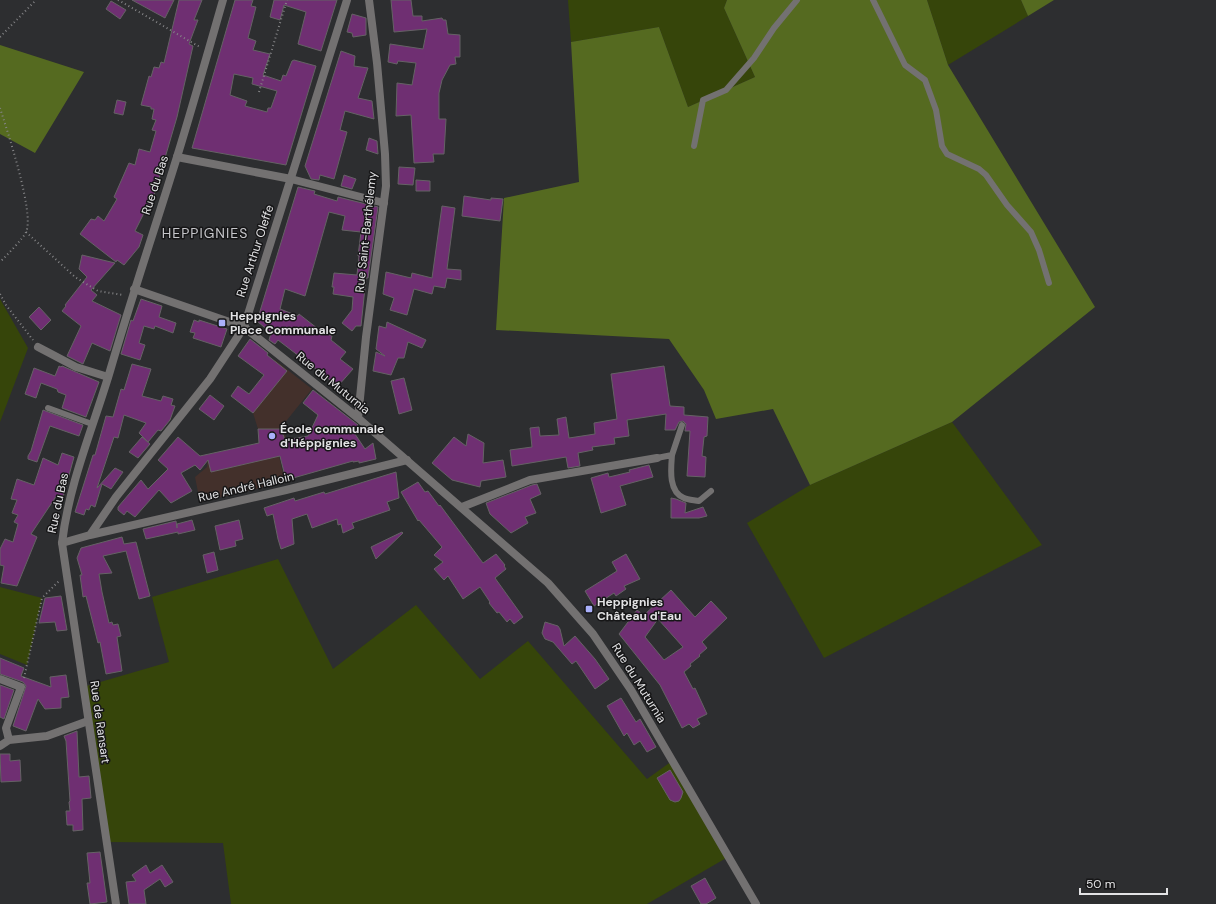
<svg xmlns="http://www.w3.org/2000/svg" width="1216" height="904" font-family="'DM Sans',sans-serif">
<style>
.education{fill:#43302b}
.green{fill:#36450a}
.forest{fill:#556a20}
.building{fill:#6f2f72;stroke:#656265;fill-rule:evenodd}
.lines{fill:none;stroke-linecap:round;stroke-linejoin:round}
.path{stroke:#858587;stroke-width:2;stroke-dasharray:1 3;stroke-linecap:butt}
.service{stroke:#737171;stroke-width:6}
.minor{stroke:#737171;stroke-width:8}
.tertiary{stroke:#737171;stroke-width:8}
.poi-dot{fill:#aab0fb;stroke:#161617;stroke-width:1.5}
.labels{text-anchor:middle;stroke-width:3;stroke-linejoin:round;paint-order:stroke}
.street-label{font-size:12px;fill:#e3e3e5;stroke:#161617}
.poi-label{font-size:12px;font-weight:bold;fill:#e3e3e5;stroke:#161617;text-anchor:start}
.quarter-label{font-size:14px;letter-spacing:1px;fill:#c5c5c9;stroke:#161617}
</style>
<rect width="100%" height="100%" fill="#2d2e30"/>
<!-- education -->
<path class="education" d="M275 360 312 389 283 425 287 443 279 456 285 482 200 502 195 477 207 467 208 455 259 443 258 429 253 413 242 404Z"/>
<!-- green -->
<path class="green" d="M568 0H727L724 8 755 77 688 107 659 27 571 42Z
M927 0H1021L1028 16 948 65Z
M0 299 28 348 0 422Z
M952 422 1042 545 824 658 747 523 810 485Z
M278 559 333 669 416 605 480 679 528 641 647 779 672 761 728 857 647 904H231L223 843 106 842 83 687 169 662 152 597Z
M0 587 42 598 27 665 0 654Z"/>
<!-- forest -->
<path class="forest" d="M727 0H927L948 65 1095 307 952 422 810 485 773 409 716 419 704 390 669 339 496 330 504 198 579 182 571 42 659 27 688 107 755 77 724 8Z
M1021 0H1054L1028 16Z
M0 45 84 72 35 153 0 134Z"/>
<!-- building -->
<path class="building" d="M132 0H174L165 18Z
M179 0H202L194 20H198L189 44 193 46 177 117 150 209 147 207 135 231 143 235 139 247 124 265 117 260 116 262 80 234 91 219 95 220 98 216 104 221 117 199 114 197 129 163 135 165 139 149 150 152 156 131 152 130 156 120 152 119 154 109H151V107L141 105 149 76 151 77 154 67 159 68 161 62 164 63Z
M235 0H253L251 6 256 7 248 38 256 41 253 50 270 54 263 75 281 81 283 75 286 76 292 61 294 60 316 66 286 165 192 148ZM234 74 253 78 252 84 277 91 271 108H268L267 112 245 106 247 101 230 95Z
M274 0H337L321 51 298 44 306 12 284 5 280 20 270 17Z
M391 0H411L413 16H422V21L442 18 443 20H446L448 34 460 35V57H455L456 64 450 65 442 80 439 93V119H446L444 154H433L434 162 414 163 411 115 396 116 397 83 412 85 416 63 398 61 397 64 388 62 390 44 423 49 427 29 394 32Z
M111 1 126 10 120 19 106 9Z
M352 14 366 18V35L353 37 352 33 347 32Z
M341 51 355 56 354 66 368 68 358 98 372 101 374 119 345 111 340 130 347 132 334 179 320 175 319 180 311 179 305 166Z
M117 100 126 102 123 115 114 113Z
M369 138 377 141 378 154 366 150Z
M399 167 415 168 413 185 398 184Z
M344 175 356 179 352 189 341 186Z
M416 180 430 181V191H416Z
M298 187 315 191 314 194 337 201 338 197 378 207 368 278H366L361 326H356L352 331 342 323 352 310 353 297 333 294 334 287H332L334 273 357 275 359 256H358L361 232 342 230 345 216 329 212 305 296 285 289 280 309 298 316 299 314 322 332 332 336 331 340 346 352 340 359 353 369 338 386 278 340 275 344 269 340 271 333 257 321Z
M464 196 491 200V198L503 199 500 221 462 216Z
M442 206 455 208 447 269 461 270V280L447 278 445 288 434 286 432 294 414 289 407 315 390 310 394 298 383 294 386 272 411 278 412 273 432 278Z
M82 255 115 263 91 290 97 295 92 301 121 315 110 351 92 343 83 364 67 356 81 326 62 311 66 306 65 305 87 277 79 269Z
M141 299 162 306 159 317 176 323 173 333 155 326 154 329 144 326 139 343 145 345 140 360 121 354 131 320 133 321Z
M39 307 51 320 41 330 29 317Z
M194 320 199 322V320L227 329 221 347 193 338 195 333 190 332Z
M387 322 426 340 422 348 408 342 404 358H398L391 375 373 371 376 352 385 356 376 349 379 326 386 328Z
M250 339 268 353 267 355 287 371 253 413 231 396 238 386 249 394 264 375 238 356Z
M132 364 151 369 142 396 161 401 163 396 173 399 171 405 175 406 170 420 161 431 158 430 148 442 139 433 146 423 124 415 118 438 114 437 97 488 115 468 123 472 111 489 102 484 95 507 91 505 89 510 86 509 84 515 75 512 93 455H95L106 416 113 417 121 389 124 390Z
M59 366 61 367 62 366 99 382 86 417 62 408 66 395 58 392 57 389 41 383 36 398 25 394 34 368 55 376Z
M664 366 670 406 684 407V415L708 417 707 436 704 437 702 456 706 457 705 477 687 476 690 431H685L686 424 683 421 679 422 675 430H665L666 414 627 420 629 436 614 438 615 444 592 447 593 450 578 453 580 466 568 468 566 457 512 466 510 450 532 447 530 428 539 427 540 436 559 435 557 419 566 417 569 438 595 434 594 423 617 419 611 374Z
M404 378 412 410 399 414 391 381Z
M313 390 358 425 353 431 365 449 373 443 376 459 359 463V461L353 462V461L286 480 280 456 211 472 208 460 200 470 195 465 181 473 192 491 171 503 159 490 135 517 127 511 124 515 118 510V507L141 480 148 489 168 469 158 460 178 437 200 456 259 443 258 429H281L285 440 308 436 318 415 303 403Z
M210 395 224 406 214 420 199 409Z
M43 410 83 425 79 436 50 426 37 462 28 459V456L31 451Z
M468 434 484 443 483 463 503 460 506 477 481 481 480 487 452 480 432 463 454 437 466 446Z
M142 437 150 444 138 458 129 452Z
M62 453 74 457 63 497 57 495 31 534 37 537 17 586 1 583 4 566 0 565V549L5 539 13 542 18 524 14 522 18 515 12 513 17 500 11 499 17 479 34 485 43 458 58 465Z
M649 465 653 477 620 486 626 505 601 513 591 478 608 473 609 477 630 472 629 470Z
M396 472 399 498 387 502 390 510 352 523 354 528 343 533 341 524 338 525 337 519 312 528 307 514 292 519 294 544 281 549 278 539 273 514 267 516 264 508 294 498 295 501 324 492 325 494Z
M418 482 425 492 428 491 439 506 440 505 483 563 496 554 505 565 504 566 506 569 495 578 523 617 514 624 510 619 507 622 499 612 497 613 489 603 490 602 480 587 463 599 448 576 444 580 434 569 443 562 434 555 442 547 419 520 418 521 401 492Z
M537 484 541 494 530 499 536 513 525 517 528 523 511 533 490 514 486 503 532 485Z
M671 498 676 499 686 503 685 513 703 507 707 516 699 518H671Z
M192 520 195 530 178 534V532L146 539 143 529 176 521 177 528V524Z
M239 520 243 539 235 541 236 546 220 550 215 526Z
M402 532 403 533 376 559 371 547Z
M122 537 124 544 136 542 150 596 139 599 126 551 103 556 112 573 99 574 102 592 109 623 112 622 113 625 118 624 121 636 117 637 122 671 106 674 100 642 98 643 86 596 83 597 80 575H82L77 558 81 548Z
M214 552 218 570 207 573 203 555Z
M626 554 640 579 624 586 626 589 616 596 614 593 594 606 585 591 617 571 612 562Z
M671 590 695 617 711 601 727 618 702 642 707 648 699 655 700 656 690 664 691 666 684 672 693 689 695 688 707 714 697 719 700 724 693 728 689 724 682 728 660 685 619 634 637 610 644 615ZM658 619 683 647 664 660 645 637Z
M61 596 67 630 57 631 55 622 39 623 45 598Z
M545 622 558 626 560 629 564 646 575 636 595 659 609 679 595 689 576 661 572 664 553 642 545 639 542 633Z
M0 658 24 668 21 676 51 687 50 677 66 675 69 697 61 698V708L45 709 38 699 26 731 13 726 26 686 23 682 0 674Z
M0 685 14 690 4 719 0 717Z
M621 698 636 722 640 719 656 747 647 752 640 741 634 745 627 733 624 736 607 706Z
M77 731 79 777 89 776 91 798 82 799 83 830 73 831V825H67L66 811H70L69 802 70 801 66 741 64 736Z
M0 754H10V761L20 760 21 781 1 782Z
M670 770 683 792 681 798 679 801 675 802 670 800 657 778Z
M100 852 107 902 90 904 87 883H90L87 853Z
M146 865 150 873 162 865 173 882 165 887 160 879 144 890 146 904H129L126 882 136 881 132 875Z
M705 878 716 898 706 904H701L691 886Z"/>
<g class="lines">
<!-- path -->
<path class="path" d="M118 0 200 47
M0 37 36 0
M259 92 287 0
M0 108C7 130 35 214 26 232 23 239 6 256 0 262
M26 232 75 277 98 291 123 295
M0 294 6 305 33 340
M24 678 42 598 59 581"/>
<!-- service -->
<path class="service" d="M873 0 905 65 925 80 936 110 942 146 947 154 979 169 986 175 1007 205 1031 232 1039 250 1049 283
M694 146 703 100 726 90 754 58 774 28 797 0
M48 408 92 424
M672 455C671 468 668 492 684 498 688 500 695 500 699 501L711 491
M657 458 672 455 682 425"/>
<!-- minor -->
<path class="minor" d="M177 157 291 179 384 203
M38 347 76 367 108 377
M462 507 530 480 657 458
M90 535 286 490 407 460
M62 543 90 535 116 497 210 379 244 327 347 0
M0 679 21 687 6 728 9 740
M0 746 9 740 47 736 88 721"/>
<!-- tertiary -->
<path class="tertiary" d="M134 289 244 327 358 418 548 583 593 634 631 690 756 904
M358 418 366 337 386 186 385 154 377 63 369 0
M116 904 62 543C69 483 93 428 110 371 131 299 155 228 177 157 193 105 208 52 223 0"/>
</g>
<!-- markers -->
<g class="poi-dot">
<rect x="218" y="319" width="8" height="8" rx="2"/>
<circle cx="272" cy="436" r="4"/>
<rect x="585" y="605" width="8" height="8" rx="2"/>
</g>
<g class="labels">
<!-- street labels -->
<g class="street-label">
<text transform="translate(155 185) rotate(-72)" y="4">Rue du Bas</text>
<text transform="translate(366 232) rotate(-84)" y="4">Rue Saint-Barthélemy</text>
<text transform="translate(255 251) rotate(-72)" y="4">Rue Arthur Oleffe</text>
<text transform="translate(333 383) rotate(39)" y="4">Rue du Muturnia</text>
<text transform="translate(246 487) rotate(-13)" y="4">Rue André Halloin</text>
<text transform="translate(58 503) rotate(-78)" y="4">Rue du Bas</text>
<text transform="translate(639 683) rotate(58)" y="4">Rue du Muturnia</text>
<text transform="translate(100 722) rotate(82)" y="4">Rue de Ransart</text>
</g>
<!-- poi labels -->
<g class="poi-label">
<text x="230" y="320">Heppignies<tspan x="230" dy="14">Place Communale</tspan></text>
<text x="280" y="433">École communale<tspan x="280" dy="14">d'Héppignies</tspan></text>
<text x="597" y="606">Heppignies<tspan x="597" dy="14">Château d'Eau</tspan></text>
</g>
<!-- quarter labels -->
<g class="quarter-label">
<text x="205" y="238">HEPPIGNIES</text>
</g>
</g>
<!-- scale -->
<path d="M1080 888v6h87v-6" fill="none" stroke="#e3e3e5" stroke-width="2"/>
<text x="1086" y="888" font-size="12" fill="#e3e3e5" stroke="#161617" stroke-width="3" paint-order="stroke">50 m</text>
</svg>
